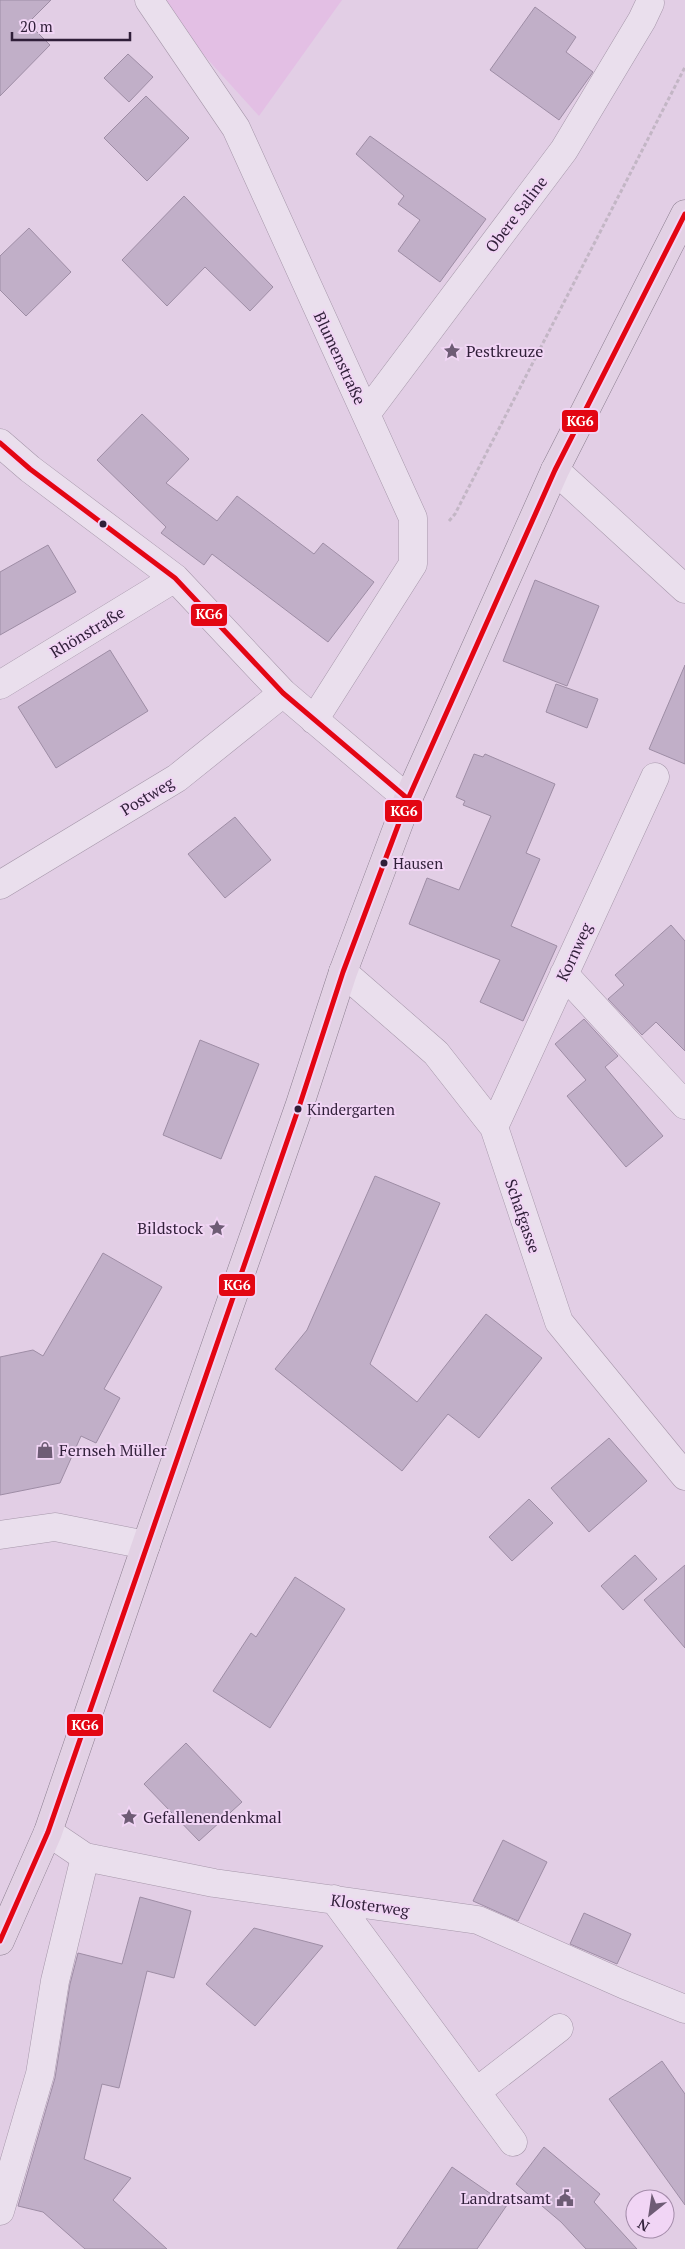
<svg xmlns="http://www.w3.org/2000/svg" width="685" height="2249" font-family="'PT Serif',serif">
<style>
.farmland{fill:#e3bfe4}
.building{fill:#c1afc8;stroke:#9e8da5}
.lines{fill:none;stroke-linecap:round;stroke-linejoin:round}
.minor-casing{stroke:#a697aa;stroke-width:29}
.major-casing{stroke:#8b7e8f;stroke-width:29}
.path{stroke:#c3b6c5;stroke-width:3;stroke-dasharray:4 2.5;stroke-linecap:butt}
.minor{stroke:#eadfed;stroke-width:28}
.major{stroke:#e2d1e4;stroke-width:28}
.bus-1-casing{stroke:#f1d5f5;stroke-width:9}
.bus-1{stroke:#e30613;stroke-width:5}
.bus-dot{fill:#301f39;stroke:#f1d5f5;stroke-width:2}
.labels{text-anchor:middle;stroke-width:4;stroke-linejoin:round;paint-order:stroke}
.bus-label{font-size:15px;fill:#301f39;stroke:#f1d5f5;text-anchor:start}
.street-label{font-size:16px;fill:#301f39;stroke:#f1d5f5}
.poi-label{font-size:16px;fill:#301f39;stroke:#f1d5f5;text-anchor:start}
.line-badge{stroke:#f1d5f5;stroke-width:2}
.badge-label{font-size:14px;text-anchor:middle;font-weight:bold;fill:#fff}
</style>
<rect width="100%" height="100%" fill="#e2cee5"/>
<!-- farmland -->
<path class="farmland" d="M154 0H342L259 116Z"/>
<!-- building -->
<path class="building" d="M0 0H51L28 23 50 45 0 96Z
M535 7 576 37 566 52 593 72 559 120 490 70Z
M128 54 153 77 129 102 104 78Z
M146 96 189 138 147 181 104 138Z
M370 136 486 219 440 282 398 251 420 220 398 204 404 196 356 154Z
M184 196 273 287 250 311 205 267 167 306 122 260Z
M29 228 71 272 26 316 0 290V256Z
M142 414 189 459 166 483 217 521 237 496 314 554 323 543 374 582 328 642 212 554 204 565 161 533 166 527 97 460Z
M48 545 76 592 0 635V572Z
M535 580 599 606 567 686 503 661Z
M110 650 148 711 56 768 18 707Z
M685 665V764L649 749Z
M556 684 598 699 587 728 546 712Z
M474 754 483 757 485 754 555 784 526 853 540 859 511 926 557 946 523 1021 480 1002 500 960 409 924 427 878 459 890 491 816 463 805 465 801 456 797Z
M235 817 271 860 225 898 188 854Z
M671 925 685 941V1051L656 1022 642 1035 608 999 624 985 615 975Z
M584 1019 618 1056 605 1067 663 1136 626 1167 567 1096 586 1080 555 1044Z
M200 1040 259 1064 221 1159 163 1135Z
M375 1176 440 1203 370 1364 417 1402 486 1314 542 1358 479 1438 448 1414 402 1471 275 1369 307 1330Z
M103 1253 162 1287 104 1389 120 1398 96 1443 81 1436 60 1483 0 1495V1357L33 1350 43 1356Z
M609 1438 647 1481 589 1532 551 1488Z
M529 1499 553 1523 512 1561 489 1537Z
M635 1555 657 1579 623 1610 601 1586Z
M685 1565V1648L644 1600Z
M295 1577 345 1609 270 1728 213 1691 251 1633 256 1637Z
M186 1743 242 1802 199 1841 144 1784Z
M503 1840 547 1862 518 1921 473 1901Z
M140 1897 191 1911 174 1978 147 1971 119 2088 102 2084 84 2159 131 2178 113 2200 167 2249H85L43 2212 18 2206 55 2078 70 1984 78 1953 122 1964Z
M584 1913 631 1934 617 1964 570 1944Z
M254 1928 323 1946 255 2026 206 1984Z
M662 2061 685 2094V2205L609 2099Z
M544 2147 600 2194 594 2202 637 2249H586L561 2222 516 2184Z
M452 2167 507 2205 477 2249H397Z"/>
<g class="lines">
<!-- minor casing -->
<g class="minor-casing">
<path id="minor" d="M149 0 236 128 413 518V564L314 720
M366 414 564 150 642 20 650 3
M0 443 30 469 175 578 283 693 408 799
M555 470 685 589
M0 685 175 578
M0 885 177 778 283 693
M343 972 436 1053 494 1127 559 1322 685 1476
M564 974 685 1105
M494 1127 655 777
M0 1535 55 1527 146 1545
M48 1832 85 1857 214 1883 478 1920 625 1985 685 2009
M334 1899 513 2142
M476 2092 559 2028
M0 2211 40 2074 55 1981 85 1857"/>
</g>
<!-- major casing -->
<g class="major-casing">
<path id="major" d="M0 1941 48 1832 146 1545 300 1104 343 972 408 799 555 470 685 214"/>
</g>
<!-- path -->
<path class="path" d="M449 521 455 514 685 67"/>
<!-- minor -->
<use href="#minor" class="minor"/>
<!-- major -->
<use href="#major" class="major"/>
<!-- bus-1 casing -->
<g class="bus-1-casing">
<path id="bus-1" d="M0 443 30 469 175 578 283 693 408 799
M0 1941 48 1832 300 1104 343 972 408 799 555 470 685 214"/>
</g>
<!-- bus-1 -->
<use href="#bus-1" class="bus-1"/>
</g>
<!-- icons -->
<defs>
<g id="sight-bare" transform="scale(1.35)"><path d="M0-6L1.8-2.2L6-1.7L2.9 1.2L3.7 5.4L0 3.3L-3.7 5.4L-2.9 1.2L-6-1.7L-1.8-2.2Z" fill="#6e5c75" stroke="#f1d5f5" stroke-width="2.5" paint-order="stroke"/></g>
<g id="shop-bare" transform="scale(1.35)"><path d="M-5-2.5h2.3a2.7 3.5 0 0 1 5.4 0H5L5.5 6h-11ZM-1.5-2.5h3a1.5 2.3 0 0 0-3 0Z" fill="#6e5c75" stroke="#f1d5f5" stroke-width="2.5" paint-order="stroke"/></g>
<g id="civic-bare" transform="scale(1.35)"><path d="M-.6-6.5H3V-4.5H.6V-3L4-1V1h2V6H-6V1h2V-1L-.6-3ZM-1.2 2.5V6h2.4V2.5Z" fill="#6e5c75" stroke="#f1d5f5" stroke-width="2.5" paint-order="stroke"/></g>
</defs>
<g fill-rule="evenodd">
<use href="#sight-bare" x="452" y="351"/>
<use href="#sight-bare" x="217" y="1228"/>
<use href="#shop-bare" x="45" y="1450"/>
<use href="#sight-bare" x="129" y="1817"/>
<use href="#civic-bare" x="565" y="2198"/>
</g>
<!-- markers -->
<g class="bus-dot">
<circle cx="103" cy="524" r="4.5"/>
<circle cx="384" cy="863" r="4.5"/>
<circle cx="298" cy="1109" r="4.5"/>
</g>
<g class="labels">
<!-- bus labels -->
<g class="bus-label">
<text x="393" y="869">Hausen</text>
<text x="307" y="1115">Kindergarten</text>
</g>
<!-- street labels -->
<g class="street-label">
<text transform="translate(516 214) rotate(-53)" y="6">Obere Saline</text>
<text transform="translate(340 358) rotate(65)" y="6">Blumenstraße</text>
<text transform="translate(87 632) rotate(-31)" y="6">Rhönstraße</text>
<text transform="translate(147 796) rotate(-31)" y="6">Postweg</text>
<text transform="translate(574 952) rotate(-65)" y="6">Kornweg</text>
<text transform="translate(523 1216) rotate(71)" y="6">Schafgasse</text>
<text transform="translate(370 1905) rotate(8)" y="6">Klosterweg</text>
</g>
<!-- poi labels -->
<g class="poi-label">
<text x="466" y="357">Pestkreuze</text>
<text x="203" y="1234" text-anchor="end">Bildstock</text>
<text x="59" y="1456">Fernseh Müller</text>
<text x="143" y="1823">Gefallenendenkmal</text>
<text x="551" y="2204" text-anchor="end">Landratsamt</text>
</g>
</g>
<g class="line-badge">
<rect x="561" y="409" width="38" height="24" rx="5" fill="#e30613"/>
<rect x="190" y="603" width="38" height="24" rx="5" fill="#e30613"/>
<rect x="384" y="799" width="39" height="24" rx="5" fill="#e30613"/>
<rect x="218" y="1273" width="38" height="24" rx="5" fill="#e30613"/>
<rect x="66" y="1713" width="38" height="24" rx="5" fill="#e30613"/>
</g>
<g class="badge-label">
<text x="580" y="426">KG6</text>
<text x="209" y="619">KG6</text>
<text x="404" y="816">KG6</text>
<text x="237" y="1290">KG6</text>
<text x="85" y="1730">KG6</text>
</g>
<!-- north arrow -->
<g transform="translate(650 2214) rotate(210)"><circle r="24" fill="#f1d5f5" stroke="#a48caa"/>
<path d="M0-4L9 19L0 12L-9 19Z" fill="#6e5c75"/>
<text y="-8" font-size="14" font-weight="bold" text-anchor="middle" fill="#301f39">N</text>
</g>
<!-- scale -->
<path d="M12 32v8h118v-8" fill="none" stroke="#301f39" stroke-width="2.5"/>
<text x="20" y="32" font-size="15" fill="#301f39" stroke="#f1d5f5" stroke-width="4" paint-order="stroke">20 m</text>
</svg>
